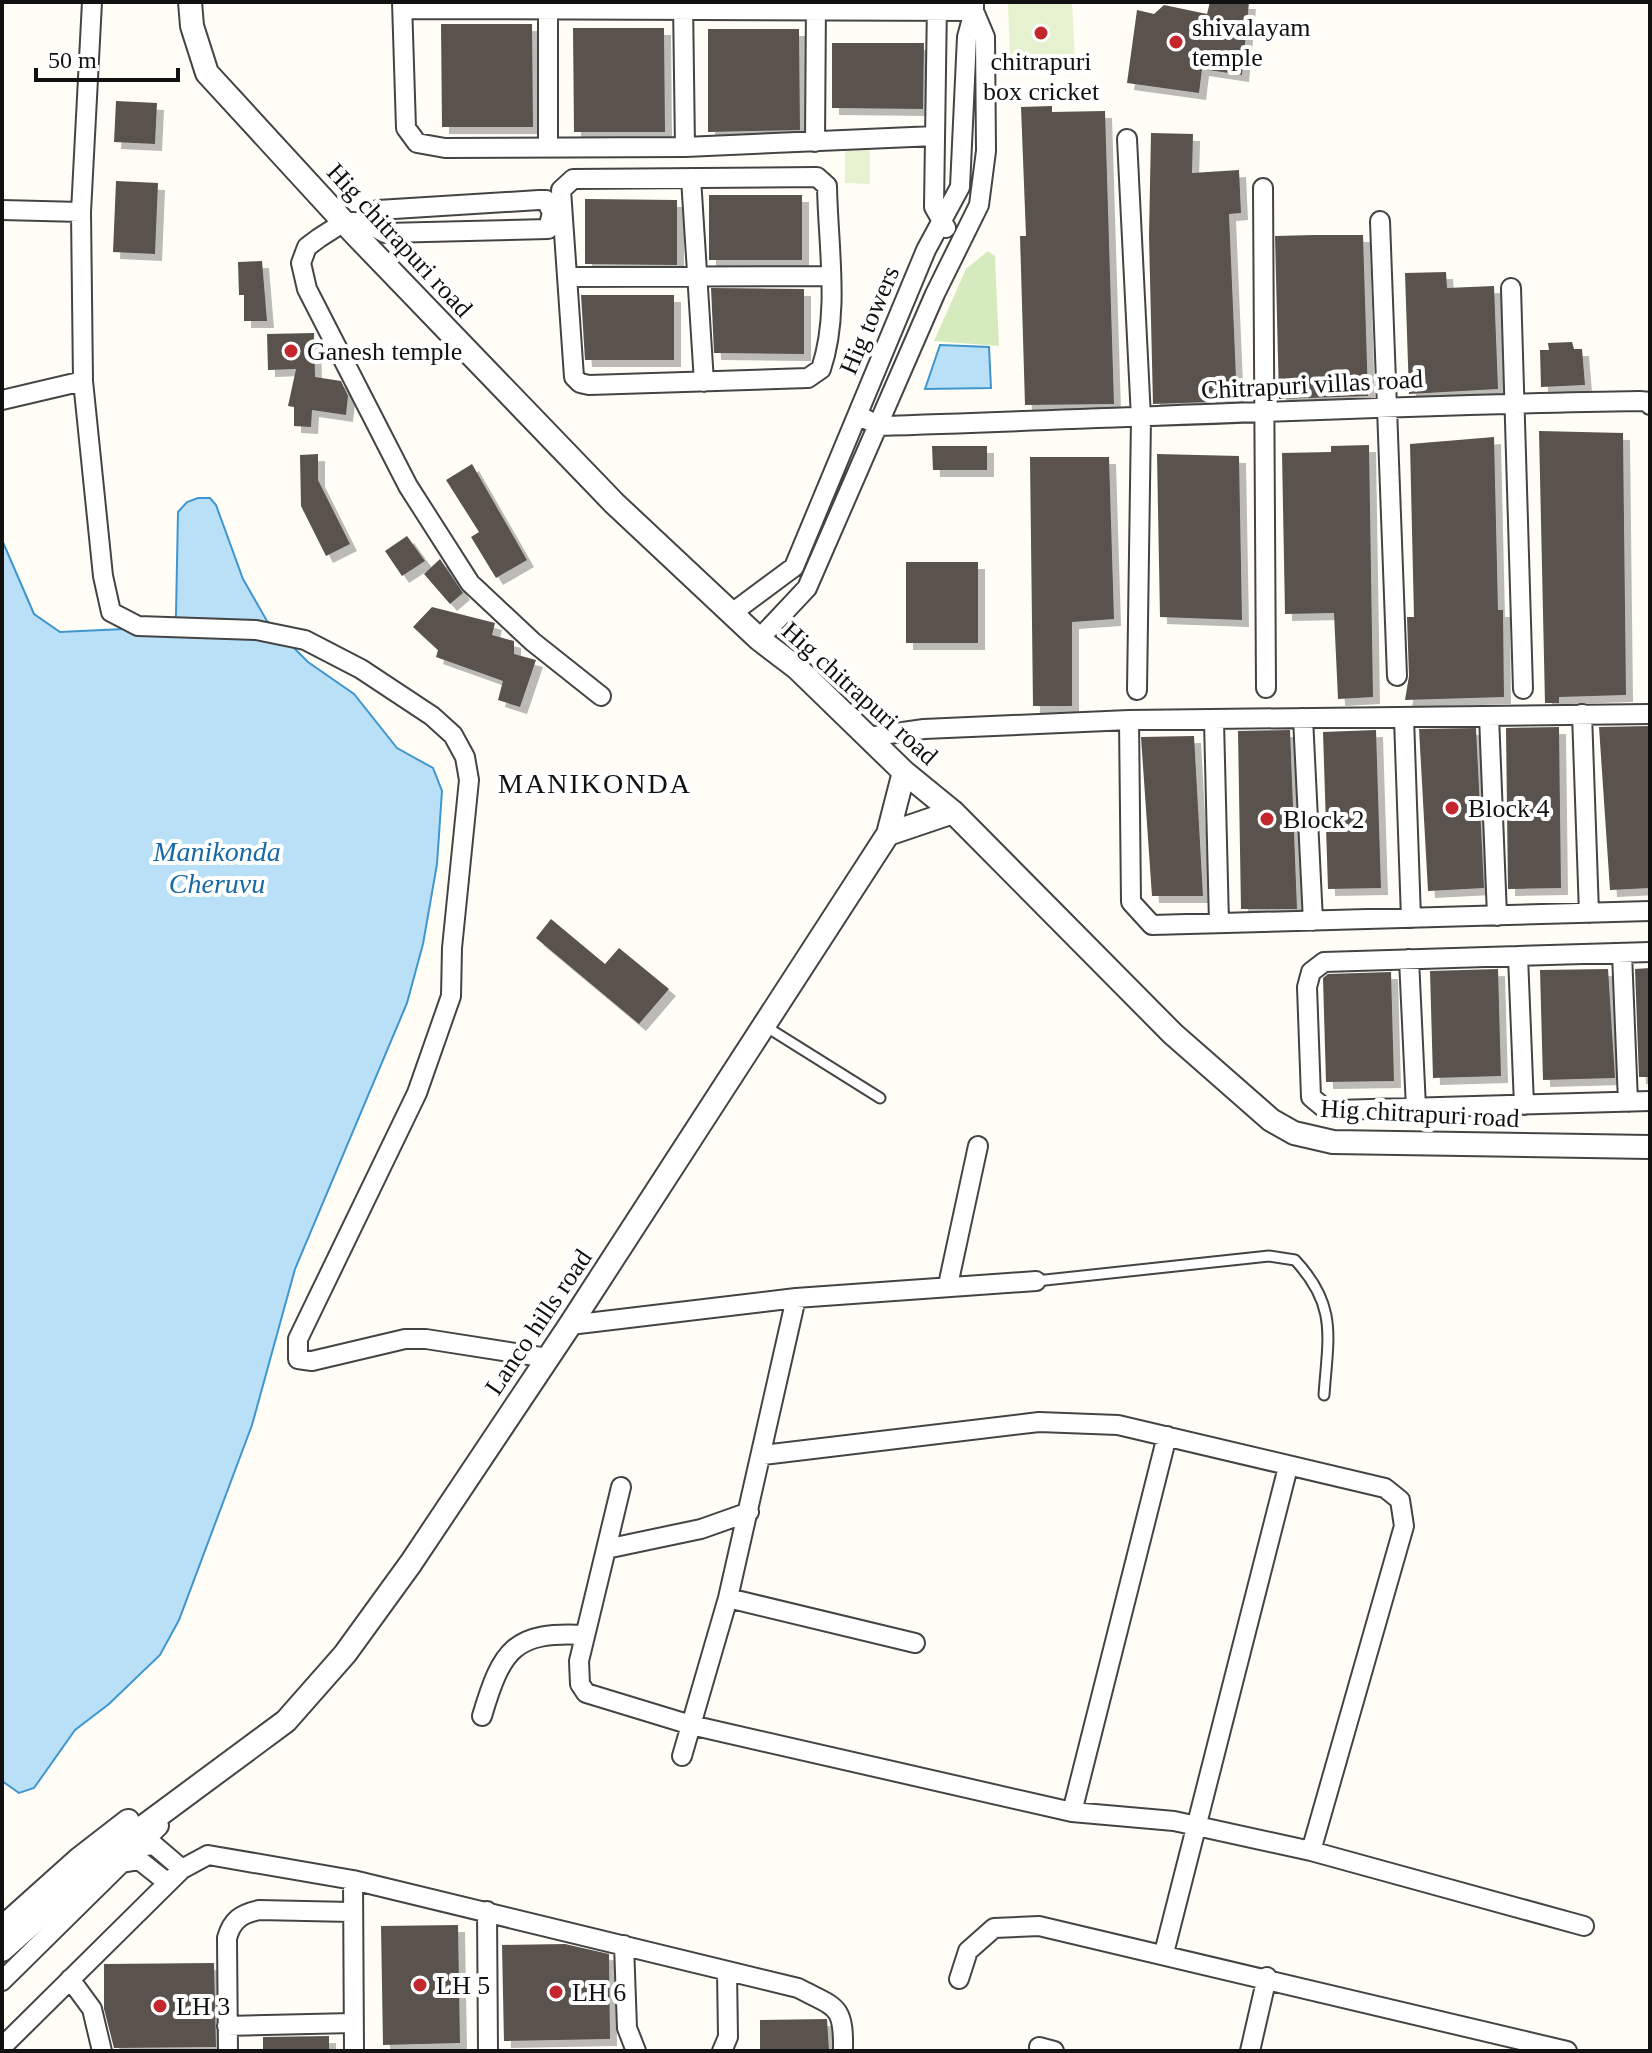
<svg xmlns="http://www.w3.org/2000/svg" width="1652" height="2053" font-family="Georgia,serif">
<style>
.green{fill:#d5ebbd}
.pitch{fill:#e6f2cf}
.water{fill:#b9e0f7;stroke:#3f96cf;stroke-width:2}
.building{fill:#5a524d;filter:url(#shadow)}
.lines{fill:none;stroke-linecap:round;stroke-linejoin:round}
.service-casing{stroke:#444;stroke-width:13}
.minor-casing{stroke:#444;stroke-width:22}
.tertiary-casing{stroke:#444;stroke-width:26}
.service{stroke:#fff;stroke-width:9}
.minor{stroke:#fff;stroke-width:18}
.tertiary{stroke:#fff;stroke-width:22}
.poi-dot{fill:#c4262e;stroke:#fff;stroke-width:3}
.labels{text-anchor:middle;stroke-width:8;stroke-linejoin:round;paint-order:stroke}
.poi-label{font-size:26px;fill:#111;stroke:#fff;text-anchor:start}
.street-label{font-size:26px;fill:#111;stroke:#fff}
.neighbourhood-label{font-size:28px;letter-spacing:2px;fill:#111;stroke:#fff}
.water-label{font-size:28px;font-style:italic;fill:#1768a6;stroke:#fff}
</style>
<defs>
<filter id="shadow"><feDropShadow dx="7" dy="7" stdDeviation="0" flood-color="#0004"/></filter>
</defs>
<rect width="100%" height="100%" fill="#fffdf5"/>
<!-- green -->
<path class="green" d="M988 251 995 256 999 346 934 341 966 269Z"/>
<!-- pitch -->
<path class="pitch" d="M1008 2H1072L1075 64H1010Z
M870 146V184L845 183V148Z"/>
<!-- water -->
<path class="water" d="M940 345 989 347 991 388 925 389Z
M198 498H210L216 505 243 579 267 621 308 662 354 694 397 748 433 768 442 791 437 864 423 944 407 1003 295 1269 252 1425 179 1620 160 1655 109 1704 75 1730 34 1788 19 1793 2 1781V540L34 614 60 632 166 627 172 625 176 615 178 512 187 502Z"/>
<!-- building -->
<path class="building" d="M1210 2H1249L1242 75 1202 69 1199 93 1127 83 1137 10 1154 14 1164 5 1207 14Z
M441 24H532L533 127H442Z
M573 28H664L665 132H574Z
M708 29H799L800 130 708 132Z
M832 43H924L923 109 832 108Z
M116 101 157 103 155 144 114 142Z
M1052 106V112L1105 111 1114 404 1025 405 1020 236H1026L1021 107Z
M1151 133 1193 134 1192 173 1239 170 1241 213 1229 214 1237 401 1153 404 1149 236Z
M116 181 158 183 155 254 113 252Z
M709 195H802V260H709Z
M585 199 677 200V265L585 264Z
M1314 235H1363L1368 396 1279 399 1275 236Z
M262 261 267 321H244V295H239L238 262Z
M1446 272 1447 288 1494 286 1498 389 1409 394 1405 273Z
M711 288 804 289V354L714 353Z
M581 295H674V360H585Z
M314 333 315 377 341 381 348 396 346 415 312 410 311 427 294 426V407L288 406 296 369 268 370 267 334Z
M1572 342 1574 349H1582L1585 385 1541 387 1540 350H1549L1548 343Z
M1539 431 1623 433 1626 695 1559 697V703H1545Z
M1494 437 1498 610H1503L1504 697 1405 700 1409 676 1407 617H1414L1410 444Z
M1369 445 1373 697 1338 699 1334 613 1285 614 1282 453 1331 452V446Z
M932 446H987V470H933Z
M318 454V480L350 544 326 556 301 506 300 455Z
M1157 454 1239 456 1242 620 1160 617Z
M1030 457H1109L1114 619 1072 622V706H1033Z
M472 464 527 560 496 578 471 537 479 532 446 480Z
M407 536 425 561 402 576 385 551Z
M440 559 463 593 450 604 424 574Z
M906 562H978V643H906Z
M432 607 495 623 492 635 514 641V654L536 660 520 707 498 700 503 681 436 657 438 650 413 627Z
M1650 726V888L1610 890 1599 727Z
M1559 727 1561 888 1508 889 1506 728Z
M1476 728 1484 888 1428 891 1419 729Z
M1290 730 1297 909H1241L1238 731Z
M1376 730 1381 888 1328 889 1323 732Z
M1194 736 1203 896H1152L1141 737Z
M551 919 605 964 619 948 669 989 639 1024 536 938Z
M1650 968V1077H1639L1635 969Z
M1498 969 1501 1076 1433 1078 1430 971Z
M1608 969 1615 1078 1543 1080 1540 970Z
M1391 972 1394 1081 1326 1082 1323 978 1328 974Z
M458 1925 460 2043 383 2045 381 1926Z
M565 1944 609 1954 610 2039 504 2041 502 1945Z
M214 1963 216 2047 114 2048 104 2009V1964Z
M827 2019 829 2051H760V2020Z
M329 2036V2051H263V2037Z"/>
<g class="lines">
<!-- service casing -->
<g class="service-casing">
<path id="service" d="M765 1026 880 1098
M1036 1281 1269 1256 1295 1260C1338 1306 1328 1337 1324 1395"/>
</g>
<!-- minor casing -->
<g class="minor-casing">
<path id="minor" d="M92 2 81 212 83 381 103 576 111 612 138 626 256 630 305 640 361 669 432 716 453 735 465 757 469 780 452 948 451 996 417 1093 298 1339V1359L312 1361 405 1339H426L548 1358
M402 2 406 128 417 143 445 148 685 147 935 136
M548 2V147
M683 2 685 147
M937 2 934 207 946 228
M403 9 974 11
M1127 139 1141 418 1137 690
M815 142 816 2
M817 177 827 186C828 246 840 313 821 369L808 378 589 385 580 383 574 377 561 190 573 179Z
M691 178 704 382
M1263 188 1266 688
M2 210 81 212
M552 213 548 229 385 233 365 222H344L319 238 307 247 301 263 307 289 408 486 470 583 533 642 601 696
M1380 221 1397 676
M365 222 378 210 539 200H546L552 213
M567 277 829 276
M1511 288 1523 689
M2 400 83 381
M858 415 879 426C1133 418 1386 405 1640 401L1650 402V405
M732 613 794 567 926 250 960 187 967 37 974 11
M759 639 807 588 935 294 979 205 986 151 985 37 974 11V2
M1582 714 1589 913
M1489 716 1497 916
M1303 718 1313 921
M1404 718 1411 918
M1129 720 1131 902 1152 925 1650 911
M1214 721 1219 923
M868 737 924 729 1129 720 1650 714
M1650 952 1324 962 1311 972 1307 987 1311 1097 1323 1107 1336 1110 1650 1101
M1622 953 1628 1102
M1518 956 1524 1105
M1409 959 1416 1108
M948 1285 978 1146
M570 1325 796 1298 1036 1281
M621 1487 579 1661 580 1684 586 1693 691 1725 1072 1812 1174 1821 1311 1851 1404 1526 1400 1500 1385 1488 1118 1425 1039 1422 763 1455
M606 1549 701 1529 749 1512
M728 1598 915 1643
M482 1716C502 1649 514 1631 585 1635
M682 1756 728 1598 796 1298
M1072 1812 1167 1436
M137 1847 154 1845 182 1869
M1311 1851 1584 1926
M122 1863 139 1860 168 1883
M353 1880 354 2051
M487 1911 488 2051
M624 1945 627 2028 636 2051
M1164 1953 1288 1467
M70 1979 92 2009 102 2051
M959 1979 968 1951 994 1928 1039 1926 1567 2051
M2 1981 159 1826
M227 2026 353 2023
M2 2047 182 1869 208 1855 353 1880 798 1988C836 2008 844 2004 843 2051
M1039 2047 1054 2051
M228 2051 227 1938C232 1920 241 1914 259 1910L351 1912
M722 2051 728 2037 727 1971
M1250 2051 1267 1977"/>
</g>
<!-- tertiary casing -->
<g class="tertiary-casing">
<path id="tertiary" d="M190 2 192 26 207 73 354 233 614 503 759 639 797 668 904 772 953 812 1173 1034 1271 1120 1294 1133 1333 1142 1650 1147
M888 834 953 812
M2 1928 79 1859 128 1821
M2 1950 128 1838 286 1721 345 1654 411 1563 570 1325 888 834 904 772"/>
</g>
<!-- service -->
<use href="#service" class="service"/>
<!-- minor -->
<use href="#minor" class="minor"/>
<!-- tertiary -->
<use href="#tertiary" class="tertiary"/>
</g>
<!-- markers -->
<g class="poi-dot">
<circle cx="1041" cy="33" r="8"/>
<circle cx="1176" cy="42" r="8"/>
<circle cx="291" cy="351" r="8"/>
<circle cx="1452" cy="808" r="8"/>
<circle cx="1267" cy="819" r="8"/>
<circle cx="420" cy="1985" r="8"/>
<circle cx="556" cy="1992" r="8"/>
<circle cx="160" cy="2006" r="8"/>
</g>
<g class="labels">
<!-- poi labels -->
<g class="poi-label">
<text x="1192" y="36">shivalayam<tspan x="1192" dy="30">temple</tspan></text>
<text x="1041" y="70" text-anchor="middle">chitrapuri<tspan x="1041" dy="30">box cricket</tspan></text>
<text x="307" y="360">Ganesh temple</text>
<text x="1468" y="817">Block 4</text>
<text x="1283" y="828">Block 2</text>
<text x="436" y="1994">LH 5</text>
<text x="572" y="2001">LH 6</text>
<text x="176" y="2015">LH 3</text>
</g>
<!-- street labels -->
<g class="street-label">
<text transform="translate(400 240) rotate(47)" y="9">Hig chitrapuri road</text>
<text transform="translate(869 320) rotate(-67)" y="9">Hig towers</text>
<text transform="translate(1312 384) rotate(-3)" y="9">Chitrapuri villas road</text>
<text transform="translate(860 693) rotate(42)" y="9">Hig chitrapuri road</text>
<text transform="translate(1420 1113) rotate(3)" y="9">Hig chitrapuri road</text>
<text transform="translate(538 1322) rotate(-56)" y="9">Lanco hills road</text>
</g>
<!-- neighbourhood labels -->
<g class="neighbourhood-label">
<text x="595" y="793">MANIKONDA</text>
</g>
<!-- water labels -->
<g class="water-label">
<text x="217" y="861">Manikonda<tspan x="217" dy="32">Cheruvu</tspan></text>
</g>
</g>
<!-- border -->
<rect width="1652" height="2053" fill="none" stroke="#111111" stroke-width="8"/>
<!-- scale -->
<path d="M36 68v12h142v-12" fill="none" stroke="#111111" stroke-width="4"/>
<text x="48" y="68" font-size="24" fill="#111111" stroke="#ffffff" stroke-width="6" paint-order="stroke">50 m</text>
</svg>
